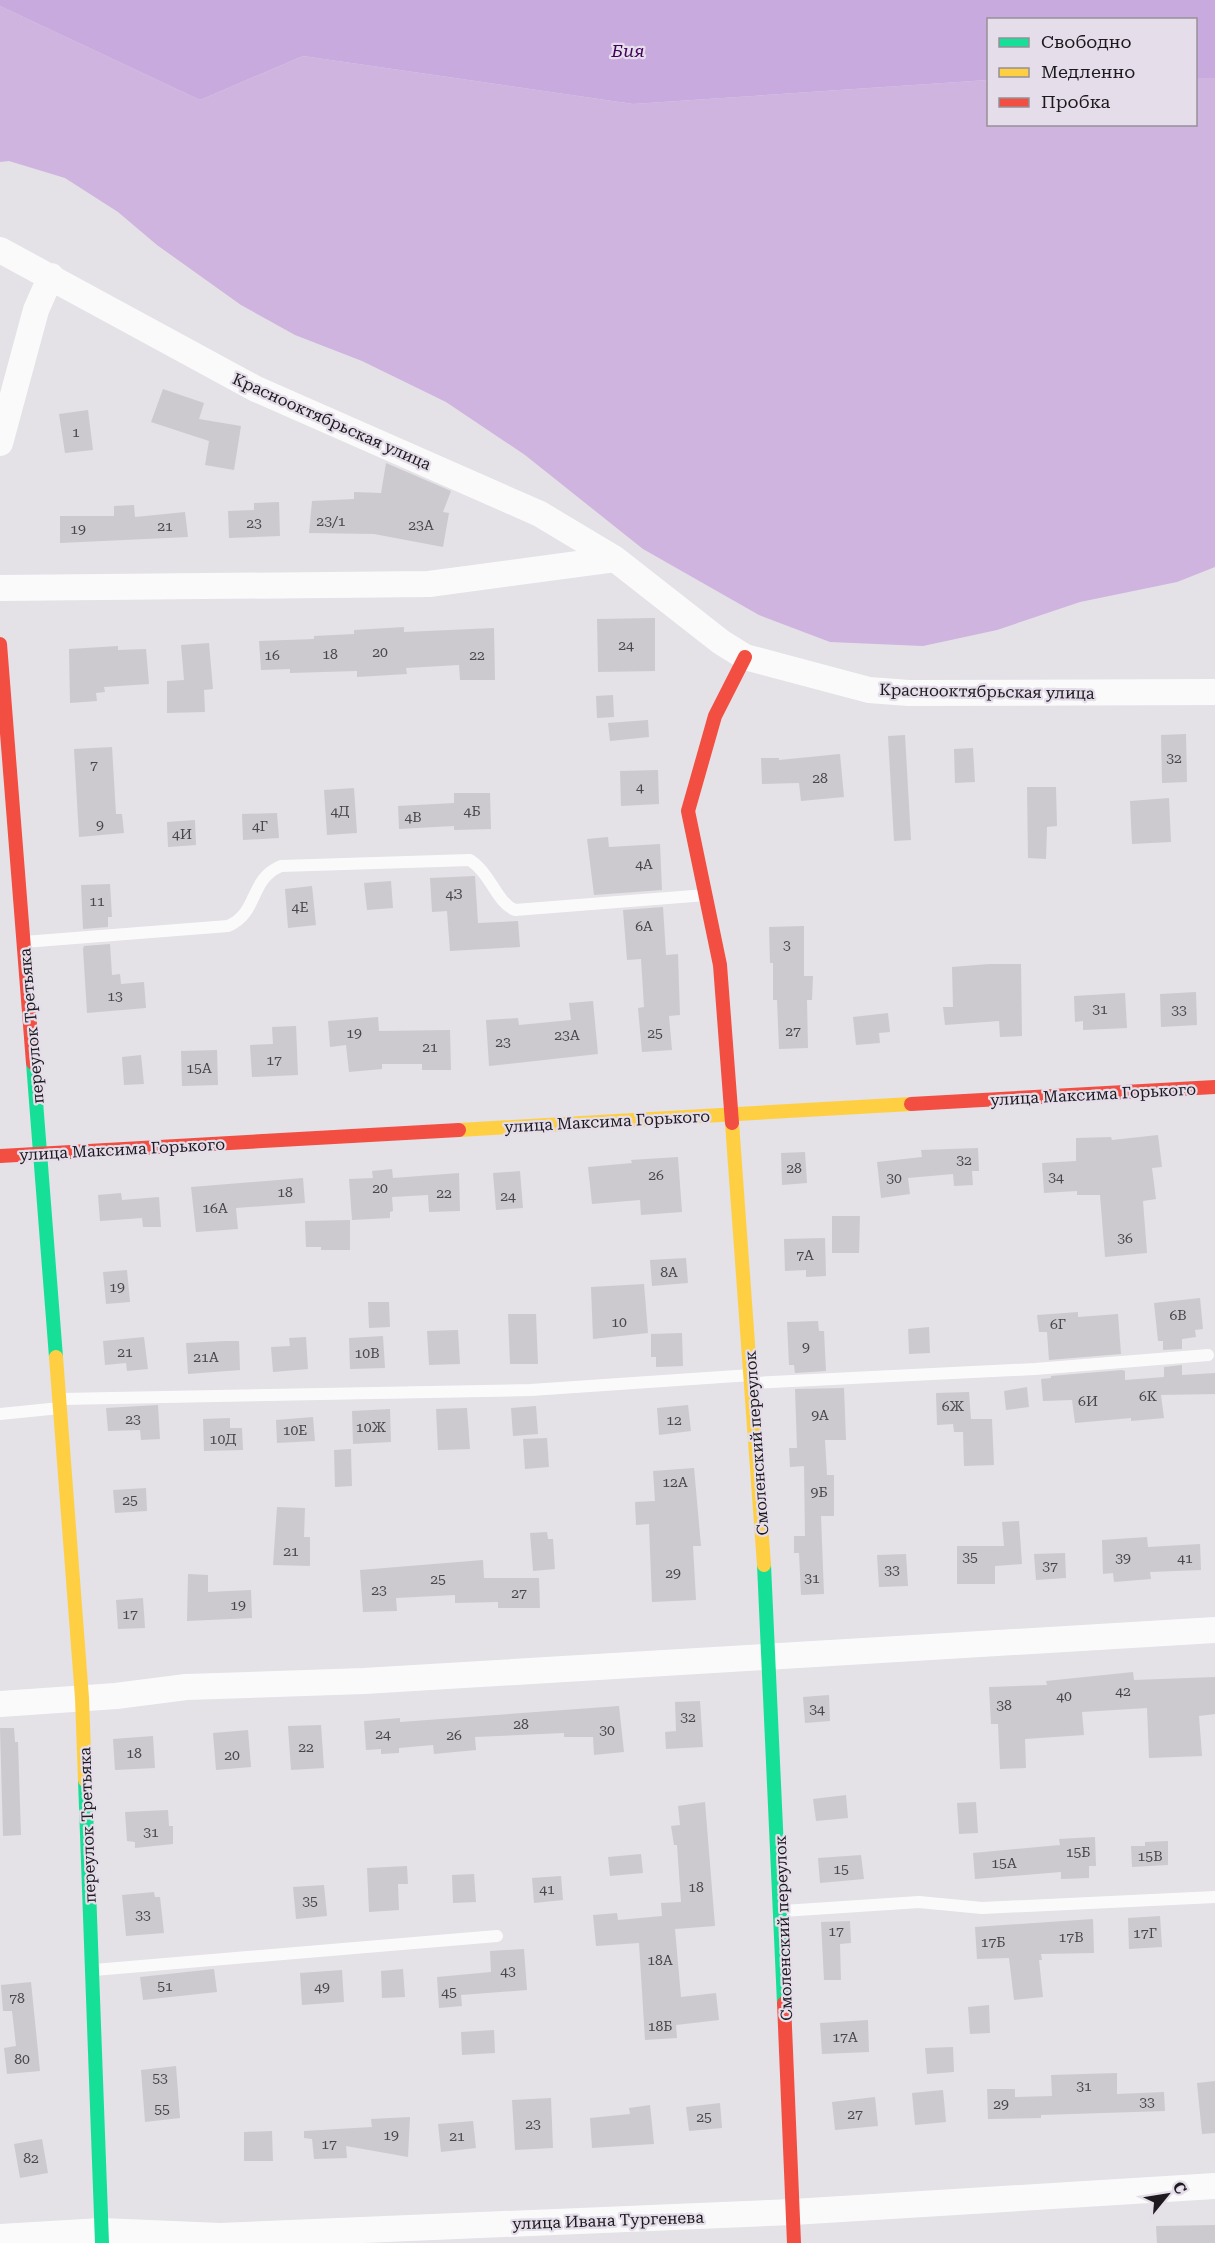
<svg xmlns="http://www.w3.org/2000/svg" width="1215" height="2243" font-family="'Roboto Serif',serif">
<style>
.forest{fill:#ceb4df}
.water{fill:#c9aade}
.building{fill:#cccacf}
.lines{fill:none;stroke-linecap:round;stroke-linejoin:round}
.lane{stroke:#fbfafb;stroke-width:12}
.street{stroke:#fbfafb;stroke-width:26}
.fast{stroke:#16e098;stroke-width:14}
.slow{stroke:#ffcf43;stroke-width:14}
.jam{stroke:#f24e42;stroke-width:14}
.labels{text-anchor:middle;stroke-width:4.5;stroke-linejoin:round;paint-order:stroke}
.number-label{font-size:14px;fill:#48464a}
.street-label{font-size:16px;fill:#1c1a1e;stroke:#e5deea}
.water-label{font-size:18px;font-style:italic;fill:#40005b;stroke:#e5deea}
</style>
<rect width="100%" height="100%" fill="#e4e1e7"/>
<!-- forest -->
<path class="forest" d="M0 6 200 100 303 56 633 104 988 80V124H1196V78H1215V567L1177 582 1080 602 997 630 923 646 830 642 759 615 643 549 525 455 446 402 362 361 295 335 241 305 157 245 118 212 65 178 9 161 0 162Z"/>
<!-- water -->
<path class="water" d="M0 0H1215V78H1196V20H988V80L633 104 303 56 200 100 0 6Z"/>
<!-- building -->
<path class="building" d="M163 389 204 403 199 419 241 426 234 470 205 465 209 441 151 422Z
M88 410 93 450 65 453 59 414Z
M386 463 451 491 443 512 449 513 443 547 374 534 309 533 312 501 354 499V492L381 493Z
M279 502 280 536 229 538 228 511 254 510V503Z
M134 505 135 517 185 512 188 537 60 543V516H114V506Z
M655 618V671L598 672 597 619Z
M404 627V632L494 628 495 680H460L459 665 406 668 407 674 357 677V671L290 673V669L261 670 259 641 314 639V636L354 634V630Z
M209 643 213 689 204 690 205 712 167 713V681L184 680 181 645Z
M118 646V650L146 649 149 684 104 687 105 692 96 693 97 701 70 703 69 649Z
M613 695 614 717 597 718 596 696Z
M648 720 649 737 610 741 608 723Z
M1186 734 1187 782 1162 783 1161 735Z
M905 735 911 840 894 841 888 736Z
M112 747 116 814H122L124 833 79 837 74 749Z
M973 748 975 782 955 783 954 749Z
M840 754 844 797 801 801 799 783 762 784 761 758H779V760Z
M658 770 659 804 621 806 620 771Z
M1027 787H1056L1057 826 1047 827 1046 859 1028 858Z
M354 788 357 833 327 835 324 790Z
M454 793H490L491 829 454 830V826L399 829 398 806 454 803Z
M1169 798 1171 842 1132 844 1130 801Z
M277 813 279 838 243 840 242 814Z
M195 820 196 845 168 847 167 822Z
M608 837 609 847 660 844 662 890 594 895 587 839Z
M475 876 478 923 518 921 520 947 450 951 447 911 432 912 430 878Z
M391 881 393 908 367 910 364 883Z
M110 884 112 917H108V927L83 929 81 885Z
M312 886 316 925 288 928 285 889Z
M663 907 666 955 678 954 680 1015 669 1016 672 1050 642 1052 638 1008 644 1007 641 959 627 960 623 910Z
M804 926V976H813L812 1000H807L808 1048 779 1049 777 1000H773V963H770L769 927Z
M110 944 112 975 120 974 121 984 144 982 146 1008 87 1013 83 949 84 946Z
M989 964H1021L1022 1036 1000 1037 999 1021 945 1025 943 1007H953L952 967Z
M1196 992 1197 1025 1161 1027 1160 994Z
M1125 993 1127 1028 1083 1030V1021L1075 1022 1074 996Z
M593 1001 598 1054 489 1066 486 1020 518 1018 519 1025 571 1020 569 1003Z
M888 1013 890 1032 879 1033 880 1043 856 1045 853 1017Z
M378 1017 379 1031 450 1030 451 1070H422V1064H382V1069L349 1072 346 1045 330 1047 328 1021Z
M296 1026 298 1075 252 1077 250 1045 273 1044 272 1027Z
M217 1050 218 1085 182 1086 181 1051Z
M141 1055 144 1084 124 1085 122 1057Z
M1158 1135 1162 1167 1152 1168 1156 1199 1143 1201 1147 1253 1105 1257 1100 1195H1077V1191L1044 1193 1042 1163 1076 1161V1138L1111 1137 1112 1140Z
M978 1148 979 1171H972L973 1185 954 1186 953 1174 908 1178 910 1194 881 1198 877 1162 922 1157 921 1150Z
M805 1152 807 1183 782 1185 781 1153Z
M678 1157 682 1212 641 1215 640 1200 592 1204 588 1167 632 1163 631 1160Z
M392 1169 393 1178 459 1173 460 1211 429 1212 428 1195 392 1197 393 1211 390 1212V1218L352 1220 349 1179 373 1178 372 1171Z
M520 1171 523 1208 496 1210 493 1173Z
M303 1178 305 1203 236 1208 238 1229 196 1232 191 1187Z
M121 1193 122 1200 159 1197 161 1227H143L142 1218 100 1221 98 1195Z
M832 1216H860L859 1253H832Z
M350 1220V1250H321V1247H306L305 1221Z
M825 1238 826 1276 806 1277V1270L785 1271 784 1239Z
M686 1258 688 1283 652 1286 650 1260Z
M127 1270 130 1302 106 1304 103 1272Z
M644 1284 648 1333 593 1339 591 1287Z
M1200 1298 1203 1329 1195 1330 1196 1337 1182 1339V1349L1163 1350V1341H1158L1154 1303Z
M368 1302H389L390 1327 369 1328Z
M1078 1312V1317L1118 1314 1121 1354 1049 1360 1047 1332H1039L1037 1315Z
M508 1314H536L538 1364H510Z
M818 1321 819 1331H824L826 1371 795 1373 794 1365H789L787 1322Z
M929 1327 930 1353 909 1354 908 1329Z
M458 1330 460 1364 429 1365 427 1331Z
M682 1333 683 1366 656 1367V1357H651V1334Z
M383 1336 385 1368 350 1369 349 1338Z
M144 1337 148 1369 127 1371 126 1363 105 1365 103 1341Z
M306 1337 308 1369 273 1372 271 1347 290 1346 289 1338Z
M225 1341H239L240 1370 188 1374 186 1343Z
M1182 1365V1375L1215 1373V1394L1161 1395 1164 1418 1131 1421V1418L1075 1423 1072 1400 1043 1401 1041 1379 1051 1378V1376L1122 1370 1125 1371V1380L1164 1377V1367Z
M1027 1387 1029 1407 1006 1410 1004 1391Z
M844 1388 846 1440H825L827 1475H834V1516H821L824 1594 801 1595 799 1553H794V1536H805L804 1466 790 1467 789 1448H797L795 1389Z
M969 1392 971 1419H992L994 1465 964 1466 963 1432H954L953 1424 937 1425 936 1393Z
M158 1405 160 1439 141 1440 140 1430 108 1431 106 1408Z
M688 1405 691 1431 659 1435 657 1408Z
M536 1406 538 1434 513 1436 511 1408Z
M467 1408 470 1449 438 1450 436 1409Z
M390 1409 391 1442 353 1444 352 1411Z
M313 1417 315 1441 277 1443 276 1420Z
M230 1418V1428H242L243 1450 204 1451 203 1419Z
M547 1438 549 1467 525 1469 523 1439Z
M351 1449 352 1486 335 1487 334 1450Z
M694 1468 701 1546H693L696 1600 652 1602 649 1524 636 1525 635 1502 655 1501 653 1471Z
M146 1488 147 1511 115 1513 113 1490Z
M277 1507 305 1508 304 1537H310V1566L273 1565Z
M1019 1521 1022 1564 995 1566V1584H957V1546H1004L1002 1522Z
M547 1532 548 1539H553L555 1569 533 1571 530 1533Z
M1147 1537 1148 1547 1200 1544 1201 1570 1150 1572 1151 1579 1114 1582 1113 1573 1103 1574 1102 1540Z
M1065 1553 1066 1578 1036 1580 1034 1554Z
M906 1554 908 1586 879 1587 877 1555Z
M483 1560 484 1578H539L540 1608H498V1602L455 1603V1595L396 1598 397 1611 363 1612 360 1570Z
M188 1574 208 1575V1592L251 1590 252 1618 187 1621Z
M143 1598 145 1628 118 1629 116 1600Z
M1133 1672 1134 1680 1215 1677V1714L1199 1716 1202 1756 1149 1758 1147 1708 1082 1712 1084 1735 1025 1739 1026 1768 1000 1769 998 1724H991L989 1687 1047 1685 1046 1681Z
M829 1695 830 1721 805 1723 803 1697Z
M700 1701 703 1747 666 1749 665 1732 676 1731 675 1702Z
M619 1706 624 1752 594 1755 593 1737H564V1733L475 1737 476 1750 434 1754 433 1745 399 1748V1753L381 1754V1749L366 1750 364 1721 400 1718V1722Z
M321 1725 324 1768 291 1770 288 1726Z
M0 1728H14L15 1742H18L21 1835 3 1836Z
M248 1730 251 1767 216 1770 213 1733Z
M153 1736 155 1768 115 1770 113 1739Z
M846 1795 848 1818 816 1821 813 1799Z
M705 1802 715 1926 675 1929 681 1997 716 1993 719 2020 676 2025 677 2038 645 2040 639 1943 596 1946 593 1915 617 1913 618 1920 662 1916 661 1903 681 1902 677 1845H674L671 1826 680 1825 678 1806Z
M976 1802 978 1833 959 1834 957 1803Z
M168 1810 169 1826H173V1844L135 1848V1842L127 1841 125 1812Z
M1095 1837 1096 1866H1089V1878L1061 1879V1872L975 1879 973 1853 1060 1845 1059 1839Z
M1168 1841V1865L1132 1867 1131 1846H1145V1842Z
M641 1854 643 1873 610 1876 608 1857Z
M861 1855 864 1879 820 1883 818 1858Z
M407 1866 408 1884H398L399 1910 369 1912 367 1868Z
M474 1874 476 1902 453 1903 452 1875Z
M561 1876 563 1900 534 1903 532 1878Z
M324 1885 327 1916 296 1919 293 1887Z
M154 1892 155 1897H160L164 1933 126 1936 122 1895Z
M1160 1916 1162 1947 1129 1949 1128 1918Z
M1093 1919 1094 1953 1041 1954 1042 1960H1039L1043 1997 1014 2000 1009 1958 977 1959 975 1927Z
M850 1921 851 1943 840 1944 841 1980H824L821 1922Z
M524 1949 527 1990 461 1995 462 2006 439 2008 437 1977 491 1972 490 1951Z
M214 1969 217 1992 143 2000 140 1977Z
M403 1969 405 1997 382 1998 381 1971Z
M342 1970 344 2002 302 2005 300 1973Z
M31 1982 40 2071 7 2074 4 2048 16 2046 12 2011H3L1 1985Z
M989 2005 990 2033 970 2034 968 2007Z
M868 2020 869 2052 822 2054 820 2023Z
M494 2030 495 2053 462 2055 461 2032Z
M953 2047 954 2072 927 2074 925 2048Z
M176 2066 180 2118 145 2122 141 2070Z
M1117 2073V2094L1164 2092 1165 2111 1041 2115V2118L988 2119 987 2089H1015V2097L1052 2096 1051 2075Z
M1215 2081V2133L1202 2134 1197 2083Z
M943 2090 946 2122 915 2125 912 2093Z
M875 2097 878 2126 835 2130 832 2102Z
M551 2098 553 2148 515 2150 512 2100Z
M720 2103 722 2128 689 2131 686 2107Z
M650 2105 654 2144 592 2148 590 2118 630 2114 629 2108Z
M410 2117 408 2157 346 2146 347 2158 314 2159 312 2139 304 2138V2131L372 2127 371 2119Z
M473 2121 476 2148 441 2152 438 2124Z
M272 2131 273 2161H244V2132Z
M42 2139 48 2173 20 2178 14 2144Z
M1215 2225V2243H1157L1156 2226Z"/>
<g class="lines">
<!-- lane -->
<path class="lane" d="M24 942 228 926C259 913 249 879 281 866L470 860C491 874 497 903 515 910L706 895
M754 1383 1035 1369 1208 1355
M61 1399 531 1390 751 1375
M0 1414 60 1408
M783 1911 919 1902 982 1908 1215 1897
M94 1970 497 1936"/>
<!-- street -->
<path class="street" d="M0 250 256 389 540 514 615 559 721 642 745 657 869 690 909 693 1215 692
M0 443 36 310 51 276
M0 588 429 584 615 559
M0 1704 116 1696 186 1687 364 1681 1215 1630
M0 2237 101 2231 220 2236 793 2212 1215 2186"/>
<!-- fast -->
<path class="fast" d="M33 1063 56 1357
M764 1565 784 2003
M85 1780 102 2243"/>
<!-- slow -->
<path class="slow" d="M732 1123 764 1565
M459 1130 911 1104
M56 1357 82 1698 85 1780"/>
<!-- jam -->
<path class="jam" d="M0 644 33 1063
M911 1104 1215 1087
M732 1123 720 965 688 811 715 716 745 657
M0 1156 459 1130
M784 2003 794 2243"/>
</g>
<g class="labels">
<!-- number labels -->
<g class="number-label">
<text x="76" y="437">1</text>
<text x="331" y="526">23/1</text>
<text x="254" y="528">23</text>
<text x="421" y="530">23А</text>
<text x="165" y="531">21</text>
<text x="78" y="534">19</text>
<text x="626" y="650">24</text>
<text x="380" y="657">20</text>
<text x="330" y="659">18</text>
<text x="272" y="660">16</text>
<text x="477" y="660">22</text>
<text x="1174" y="763">32</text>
<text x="94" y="770">7</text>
<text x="820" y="783">28</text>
<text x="640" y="792">4</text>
<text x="340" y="816">4Д</text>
<text x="472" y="816">4Б</text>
<text x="413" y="822">4В</text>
<text x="100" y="830">9</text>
<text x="260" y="831">4Г</text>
<text x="182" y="839">4И</text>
<text x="644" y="869">4А</text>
<text x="454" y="899">4З</text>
<text x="97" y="906">11</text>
<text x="300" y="912">4Е</text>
<text x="644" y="931">6А</text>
<text x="787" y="950">3</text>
<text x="115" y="1001">13</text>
<text x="1100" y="1014">31</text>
<text x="1179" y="1015">33</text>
<text x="793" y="1036">27</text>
<text x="354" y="1038">19</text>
<text x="655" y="1038">25</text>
<text x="567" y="1040">23А</text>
<text x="503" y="1047">23</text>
<text x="430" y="1052">21</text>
<text x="274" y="1065">17</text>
<text x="199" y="1073">15А</text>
<text x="964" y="1165">32</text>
<text x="794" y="1173">28</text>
<text x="656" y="1180">26</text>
<text x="1056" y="1182">34</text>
<text x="894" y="1183">30</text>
<text x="380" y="1193">20</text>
<text x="285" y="1197">18</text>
<text x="444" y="1198">22</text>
<text x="508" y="1201">24</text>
<text x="215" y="1213">16А</text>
<text x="1125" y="1243">36</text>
<text x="805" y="1260">7А</text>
<text x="669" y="1277">8А</text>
<text x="117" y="1292">19</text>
<text x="1178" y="1320">6В</text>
<text x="619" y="1327">10</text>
<text x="1058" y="1329">6Г</text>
<text x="806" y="1352">9</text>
<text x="125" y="1357">21</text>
<text x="367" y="1358">10В</text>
<text x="206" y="1362">21А</text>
<text x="1148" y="1401">6К</text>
<text x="1088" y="1406">6И</text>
<text x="953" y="1411">6Ж</text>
<text x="820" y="1420">9А</text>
<text x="133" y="1424">23</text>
<text x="674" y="1425">12</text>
<text x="371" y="1432">10Ж</text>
<text x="295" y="1435">10Е</text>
<text x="223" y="1444">10Д</text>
<text x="675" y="1487">12А</text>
<text x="819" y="1497">9Б</text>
<text x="130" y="1505">25</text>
<text x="291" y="1556">21</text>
<text x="970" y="1562">35</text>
<text x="1123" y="1563">39</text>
<text x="1185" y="1563">41</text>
<text x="1050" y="1571">37</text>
<text x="892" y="1575">33</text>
<text x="673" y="1578">29</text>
<text x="812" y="1583">31</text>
<text x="438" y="1584">25</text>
<text x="379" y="1595">23</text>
<text x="519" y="1598">27</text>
<text x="238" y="1610">19</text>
<text x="130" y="1619">17</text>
<text x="1123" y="1696">42</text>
<text x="1064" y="1701">40</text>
<text x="1004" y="1710">38</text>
<text x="817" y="1714">34</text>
<text x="688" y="1722">32</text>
<text x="521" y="1729">28</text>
<text x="607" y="1735">30</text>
<text x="383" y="1739">24</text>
<text x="454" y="1740">26</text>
<text x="306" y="1752">22</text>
<text x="134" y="1758">18</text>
<text x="232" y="1760">20</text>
<text x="151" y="1837">31</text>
<text x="1078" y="1857">15Б</text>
<text x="1150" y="1861">15В</text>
<text x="1004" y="1868">15А</text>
<text x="841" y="1874">15</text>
<text x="696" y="1892">18</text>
<text x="547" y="1894">41</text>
<text x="310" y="1906">35</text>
<text x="143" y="1920">33</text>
<text x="836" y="1936">17</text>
<text x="1145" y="1938">17Г</text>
<text x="1071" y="1942">17В</text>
<text x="993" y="1947">17Б</text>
<text x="660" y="1965">18А</text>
<text x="508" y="1976">43</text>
<text x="165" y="1991">51</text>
<text x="322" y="1992">49</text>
<text x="449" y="1997">45</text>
<text x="17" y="2003">78</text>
<text x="660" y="2031">18Б</text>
<text x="845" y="2042">17А</text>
<text x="22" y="2064">80</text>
<text x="160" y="2083">53</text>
<text x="1084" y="2091">31</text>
<text x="1147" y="2107">33</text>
<text x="1001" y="2109">29</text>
<text x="162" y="2114">55</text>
<text x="855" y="2119">27</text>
<text x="704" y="2122">25</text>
<text x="533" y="2129">23</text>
<text x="391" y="2140">19</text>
<text x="457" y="2141">21</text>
<text x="329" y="2149">17</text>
<text x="31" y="2163">82</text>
</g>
<!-- street labels -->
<g class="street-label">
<text transform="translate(332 421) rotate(24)" y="6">Краснооктябрьская улица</text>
<text transform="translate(987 691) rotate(1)" y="6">Краснооктябрьская улица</text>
<text transform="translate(31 1026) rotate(-95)" y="6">переулок Третьяка</text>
<text transform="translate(1093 1094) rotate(-3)" y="6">улица Максима Горького</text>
<text transform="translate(607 1121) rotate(-3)" y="6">улица Максима Горького</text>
<text transform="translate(122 1149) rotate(-3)" y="6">улица Максима Горького</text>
<text transform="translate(756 1443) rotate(-94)" y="6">Смоленский переулок</text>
<text transform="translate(87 1825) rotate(-92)" y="6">переулок Третьяка</text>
<text transform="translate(783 1928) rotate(-92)" y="6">Смоленский переулок</text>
<text transform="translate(608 2220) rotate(-2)" y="6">улица Ивана Тургенева</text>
</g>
<!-- water labels -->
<g class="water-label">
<text x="628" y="57">Бия</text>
</g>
</g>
<!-- legend -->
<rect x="987" y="18" width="210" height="108" fill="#e5deea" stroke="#959098" stroke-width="1.5"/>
<rect x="999" y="38" width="30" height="9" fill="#16e098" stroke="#959098" stroke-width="1.5"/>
<text x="1041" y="48" font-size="18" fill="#1c1a1e">Свободно</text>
<rect x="999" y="68" width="30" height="9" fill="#ffcf43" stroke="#959098" stroke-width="1.5"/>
<text x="1041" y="78" font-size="18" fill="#1c1a1e">Медленно</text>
<rect x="999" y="98" width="30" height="9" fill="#f24e42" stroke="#959098" stroke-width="1.5"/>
<text x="1041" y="108" font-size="18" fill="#1c1a1e">Пробка</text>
<!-- north arrow -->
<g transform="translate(1167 2195) rotate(60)" stroke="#e5deea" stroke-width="4.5" paint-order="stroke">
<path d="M0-4.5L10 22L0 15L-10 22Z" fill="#1c1a1e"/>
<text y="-9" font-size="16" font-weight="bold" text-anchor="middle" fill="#1c1a1e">С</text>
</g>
</svg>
